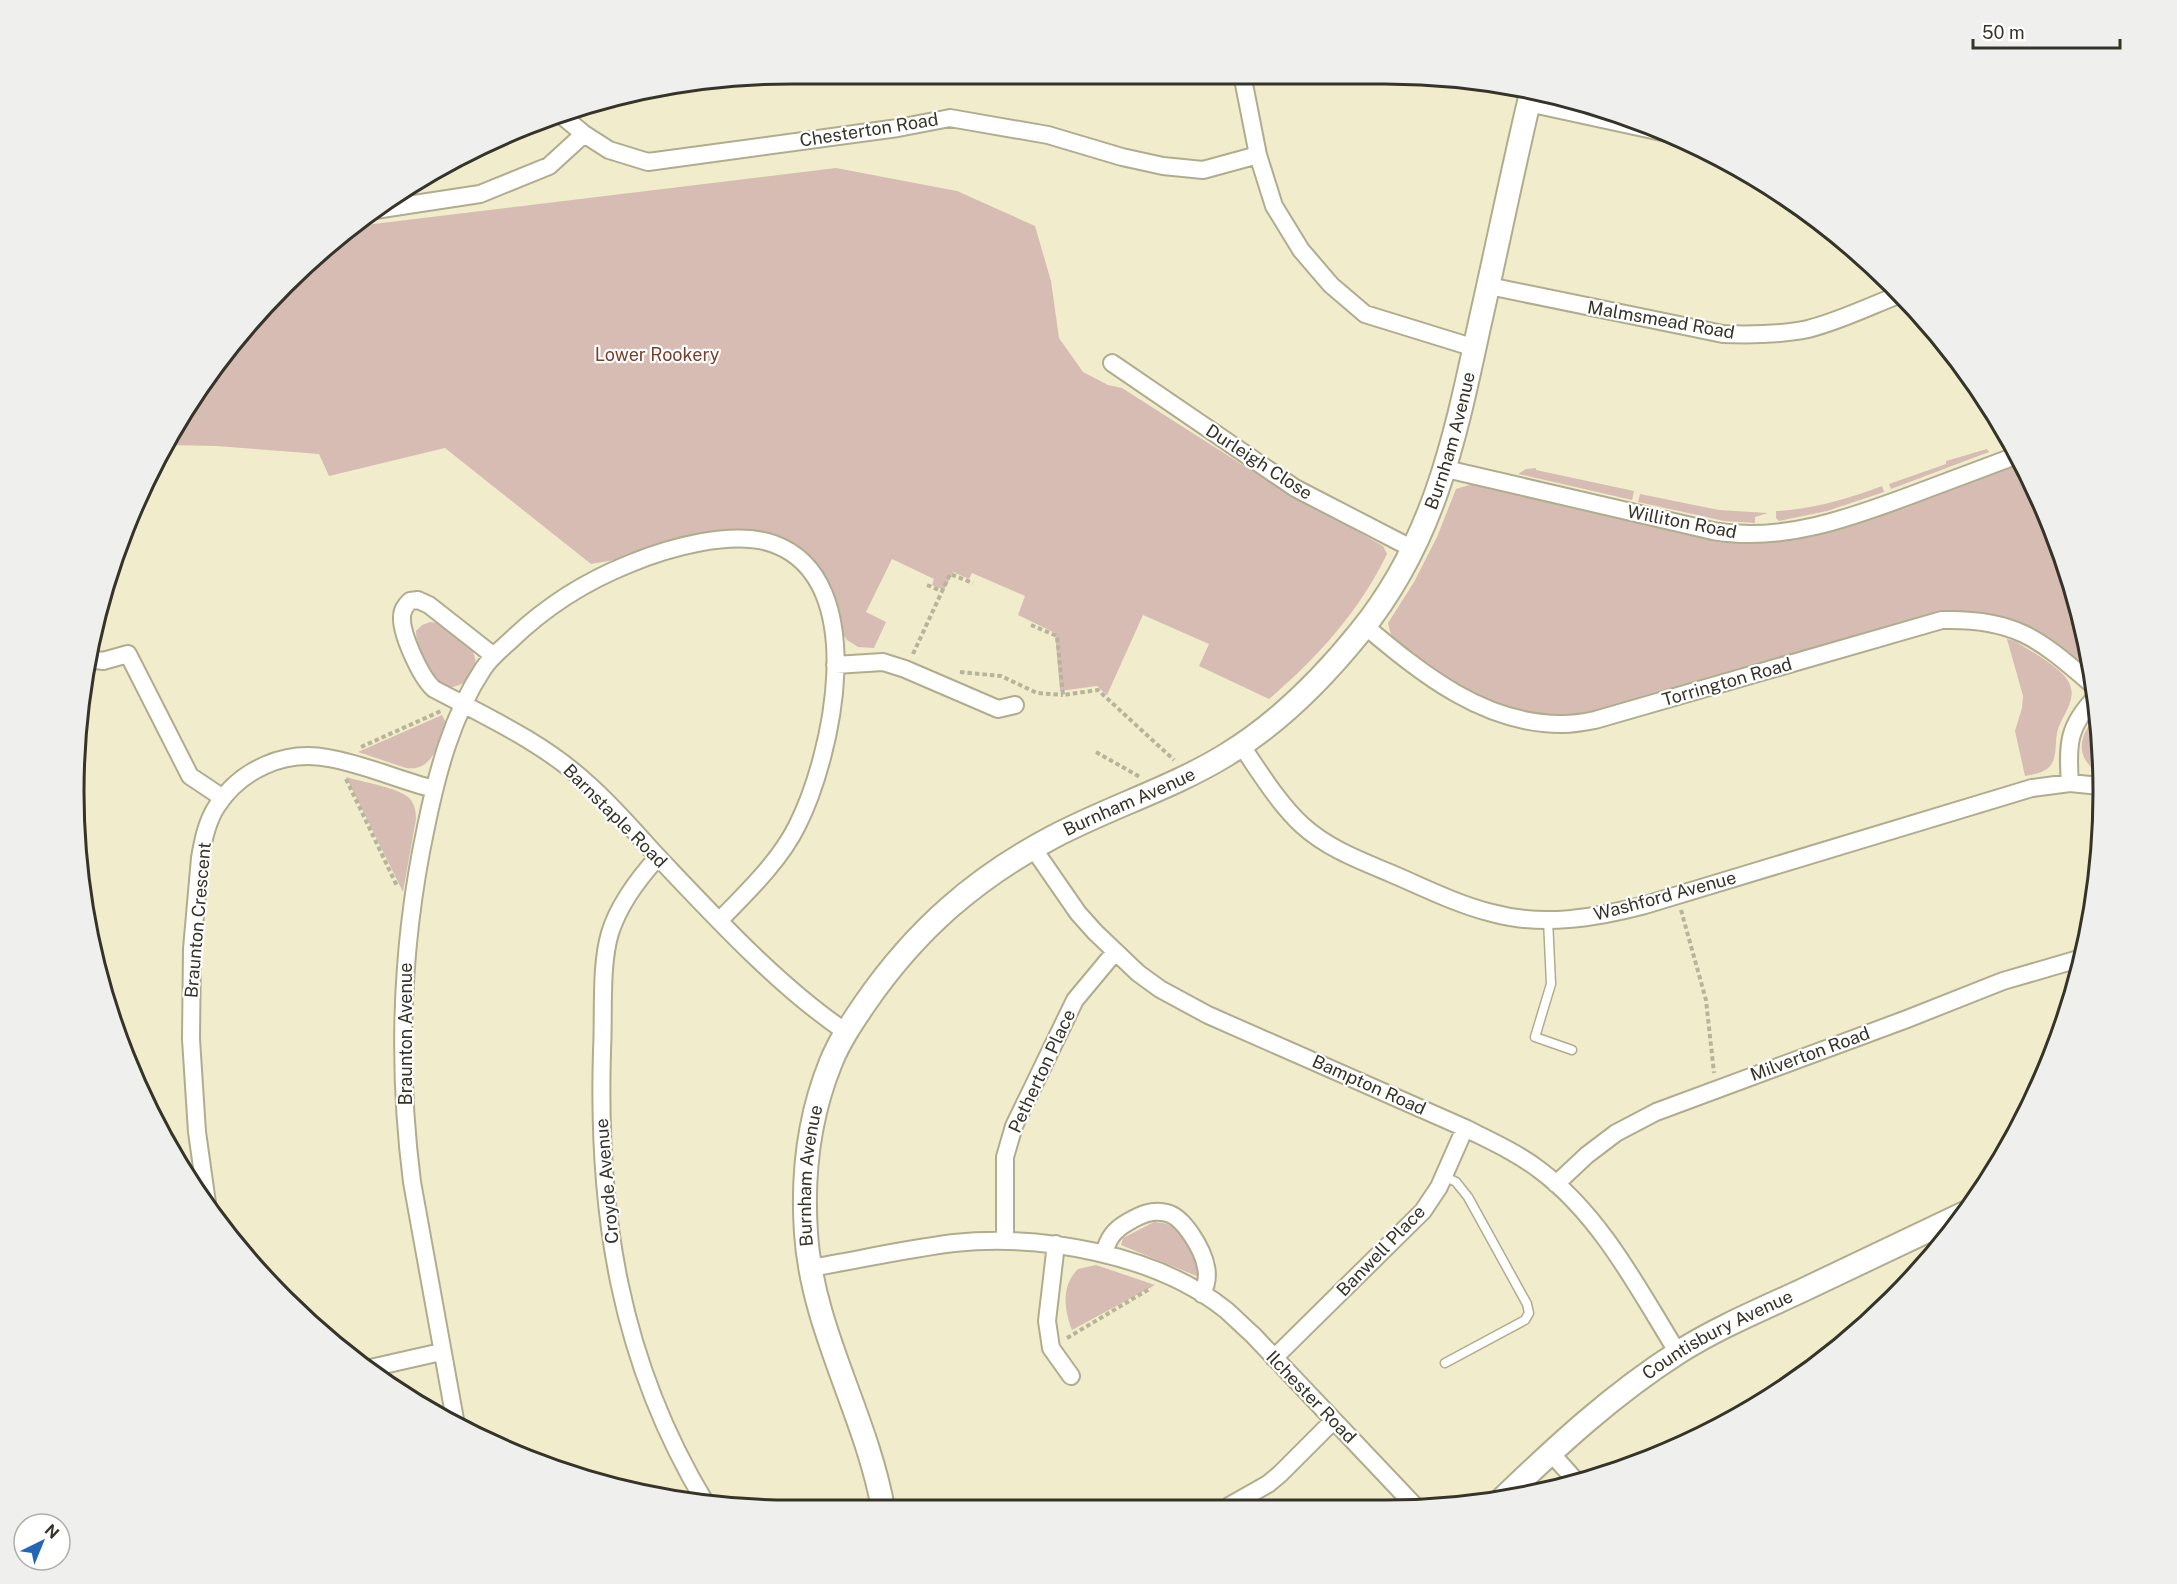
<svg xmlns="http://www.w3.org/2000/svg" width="2177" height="1584" font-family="'Public Sans',sans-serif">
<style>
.green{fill:#d7bcb4}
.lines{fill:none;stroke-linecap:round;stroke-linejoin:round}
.lane-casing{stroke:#b0ac8e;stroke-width:11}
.street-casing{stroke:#b0ac8e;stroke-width:20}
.secondary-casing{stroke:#b0ac8e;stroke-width:26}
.path{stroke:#b8b49a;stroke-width:4;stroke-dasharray:4.5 3;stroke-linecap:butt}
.lane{stroke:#fff;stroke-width:8}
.street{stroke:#fff;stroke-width:16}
.secondary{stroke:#fff;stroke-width:22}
.labels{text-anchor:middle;stroke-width:4.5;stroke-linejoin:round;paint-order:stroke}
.street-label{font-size:18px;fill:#363428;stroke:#fff}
.park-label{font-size:18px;fill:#773f2c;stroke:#fff}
.rim{fill:none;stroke:#363428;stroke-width:3}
</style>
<rect width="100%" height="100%" fill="#f1edcc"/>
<!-- green -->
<path class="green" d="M836 168 957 191 1035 226 1051 281 1059 338 1083 372 1108 385 1122 388 1260 476 1383 546 1387 554C1359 612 1317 658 1269 699L1199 666 1209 644 1143 615 1107 695 1097 686 1060 691 1055 633 1018 615 1025 596 972 573 969 579 953 572 944 590 932 585 934 579 892 559 866 612 886 622 874 648 858 647 847 640 841 632 823 577 795 547 764 534 591 564 445 448 329 476 319 454 216 446 167 445 252 318 357 226Z
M1987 449 1989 452 1891 489 1889 484 1946 464V461Z
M2020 461 2065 561 2091 670C2078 663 2068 653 2057 644 2018 616 1983 610 1936 613L1609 710C1563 718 1522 717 1478 699 1459 691 1443 677 1427 666 1416 658 1399 649 1392 636 1390 633 1389 627 1388 623L1414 582 1437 537 1456 489 1475 483 1723 541 1751 543 1784 539Z
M1536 468V470L1634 491 1632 500 1518 474 1526 469Z
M1882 486 1884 492 1827 511 1779 521 1776 518V511C1814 509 1847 499 1882 486Z
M1640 494 1719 510 1768 513 1755 517V523L1724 521 1638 502Z
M430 622 437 623 472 649C474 655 477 661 475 668 472 683 450 693 437 683 430 677 427 666 424 658 420 649 416 641 416 631L422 625Z
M2007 639 2015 641C2030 651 2065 669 2070 685 2077 702 2060 717 2057 733 2055 744 2057 756 2051 765 2045 773 2034 774 2025 776L2015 731 2022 708 2023 696Z
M2098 712 2100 775C2073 755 2079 737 2098 712Z
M442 715 445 721C440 742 433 772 406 768L358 752Z
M346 777C362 782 402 788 411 800 415 806 416 812 416 819L403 892Z
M1154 1222C1184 1223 1187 1242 1201 1266L1199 1277 1121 1245 1123 1238Z
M1096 1265 1155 1285 1072 1330C1064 1310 1061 1285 1078 1269Z"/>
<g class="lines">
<!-- lane casing -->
<g class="lane-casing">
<path id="lane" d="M1548 920 1551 984 1535 1037 1572 1050
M1444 1176 1456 1182 1468 1197 1527 1304 1529 1313 1525 1320 1445 1363"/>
</g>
<!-- street casing -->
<g class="street-casing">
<path id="street" d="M1242 74 1258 155 1274 206 1301 250 1331 285 1365 314 1475 348
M1528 103 1671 134
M560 114 584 134 609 150 648 162 898 128 950 118 1048 135 1122 157 1163 166 1203 170 1258 155
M375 210 480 194 549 166 584 134
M1489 286 1723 334C1752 335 1780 335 1808 329 1840 321 1870 306 1901 294
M1112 363 1295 488 1413 549
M1446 469 1713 531C1782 543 1850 518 1914 494 1948 481 1983 468 2018 455
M1365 626C1422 674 1485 725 1563 724 1574 724 1585 722 1595 720L1942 620C2017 618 2040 640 2094 686
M494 656 429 605 418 600 410 601C405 606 402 610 402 617 401 634 421 678 434 689 487 717 544 743 588 784 613 806 635 832 657 856 714 916 778 986 846 1032
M89 659 103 661 128 654 190 776 223 798
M835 665 883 662 905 669 998 709 1015 705
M1241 745C1259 771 1279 804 1302 825 1327 848 1359 860 1390 873 1423 887 1456 904 1492 913 1543 927 1595 918 1645 905L2032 788 2070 783 2100 786
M2070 783C2067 744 2068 725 2097 696
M1033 848 1078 913 1095 932 1138 973 1160 989 1208 1015 1465 1128C1491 1141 1518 1153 1541 1171 1601 1216 1639 1290 1678 1353
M658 857C638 879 619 904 610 933 600 966 604 1016 602 1051 597 1214 620 1361 705 1502
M1556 1184 1587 1155 1616 1133 1656 1112 1907 1019 2003 981 2082 958
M207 1203 197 1132 191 1039 192 949 200 858C203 840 207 821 217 806 241 769 285 750 328 758 364 764 398 780 434 789
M1005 1240V1157L1014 1126 1075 1000 1115 952
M1056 1244 1047 1321 1051 1348 1071 1376
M1104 1254C1108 1238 1114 1230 1128 1222 1140 1215 1152 1209 1167 1213 1184 1217 1203 1250 1206 1267 1208 1276 1206 1286 1202 1294
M810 1268C858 1260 905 1249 954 1243 1041 1234 1156 1254 1226 1310 1235 1318 1244 1327 1253 1335L1414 1505
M1274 1358 1423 1211 1439 1187 1465 1128
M366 1369 441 1352
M456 1425 412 1182C397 1064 401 944 426 827 437 773 452 716 483 669 490 658 500 650 510 641 545 607 584 582 629 564 667 548 733 529 774 544 872 580 832 757 797 826 779 862 747 892 719 921
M1550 1452 1578 1483
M1229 1506 1268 1484 1280 1474 1333 1421"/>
</g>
<!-- secondary casing -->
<g class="secondary-casing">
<g id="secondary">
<path id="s1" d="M1501 1500C1557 1446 1613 1394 1679 1352 1717 1328 1760 1310 1801 1291 1855 1265 1910 1239 1965 1213"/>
<path id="s2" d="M883 1508C866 1414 812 1329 806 1233 802 1175 809 1116 831 1062 840 1040 853 1021 866 1002 916 930 975 878 1053 837 1110 807 1172 788 1226 755 1277 724 1323 678 1360 632 1434 541 1455 438 1479 327 1497 248 1513 168 1532 89"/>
</g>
</g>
<!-- path -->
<path class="path" d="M927 585 941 591
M1031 625 1057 636 1063 695 1098 690 1174 760
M913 654 950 574 973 583
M960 672 1001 676 1037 693 1063 695
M361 747 441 711
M1096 752 1140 777
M346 779 397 886
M1681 910 1706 1000 1714 1073
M1067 1338 1151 1288"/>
<!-- lane -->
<use href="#lane" class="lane"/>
<!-- street -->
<use href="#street" class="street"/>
<!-- secondary -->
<use href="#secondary" class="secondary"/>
</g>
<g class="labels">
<!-- street labels -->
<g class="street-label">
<text transform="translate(869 130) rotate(-9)" y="6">Chesterton Road</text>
<text transform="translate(1661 320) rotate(10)" y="6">Malmsmead Road</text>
<text dy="6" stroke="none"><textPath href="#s2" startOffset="1370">Burnham Avenue</textPath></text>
<text transform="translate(1259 462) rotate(33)" y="6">Durleigh Close</text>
<text transform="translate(1682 522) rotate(11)" y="6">Williton Road</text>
<text transform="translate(1727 682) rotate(-16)" y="6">Torrington Road</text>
<text dy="6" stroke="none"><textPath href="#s2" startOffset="866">Burnham Avenue</textPath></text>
<text transform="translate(615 816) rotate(45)" y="6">Barnstaple Road</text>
<text transform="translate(1665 896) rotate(-15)" y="6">Washford Avenue</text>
<text transform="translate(198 920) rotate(-85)" y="6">Braunton Crescent</text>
<text transform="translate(406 1034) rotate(-90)" y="6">Braunton Avenue</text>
<text transform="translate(1810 1054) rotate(-20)" y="6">Milverton Road</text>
<text transform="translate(1042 1071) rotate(-65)" y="6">Petherton Place</text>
<text transform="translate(1369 1085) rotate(24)" y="6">Bampton Road</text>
<text dy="6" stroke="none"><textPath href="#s2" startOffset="344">Burnham Avenue</textPath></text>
<text transform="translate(607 1181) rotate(-95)" y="6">Croyde Avenue</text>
<text transform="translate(1381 1251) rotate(-46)" y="6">Banwell Place</text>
<text dy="6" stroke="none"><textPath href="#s1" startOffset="274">Countisbury Avenue</textPath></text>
<text transform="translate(1311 1397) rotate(46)" y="6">Ilchester Road</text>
</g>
<!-- park labels -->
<g class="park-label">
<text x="657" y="361">Lower Rookery</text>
</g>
</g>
<!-- crop -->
<path d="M0 0H2177V1584H0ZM792 84H1385A708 708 0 0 1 2093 792V792A708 708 0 0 1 1385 1500H792A708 708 0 0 1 84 792V792A708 708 0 0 1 792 84Z" fill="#efefee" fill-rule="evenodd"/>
<path class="rim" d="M792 84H1385A708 708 0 0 1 2093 792V792A708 708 0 0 1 1385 1500H792A708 708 0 0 1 84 792V792A708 708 0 0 1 792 84Z"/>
<!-- north arrow -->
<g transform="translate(42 1542) rotate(43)"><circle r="28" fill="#ffffff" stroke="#afaea9" stroke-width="1.5"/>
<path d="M0-4.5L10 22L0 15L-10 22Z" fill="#2365b6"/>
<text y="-9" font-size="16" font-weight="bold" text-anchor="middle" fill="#363428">N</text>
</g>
<!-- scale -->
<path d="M1973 39v9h147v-9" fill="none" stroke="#363428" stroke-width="3"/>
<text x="1982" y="39" font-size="18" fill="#363428" stroke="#ffffff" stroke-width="4.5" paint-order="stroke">50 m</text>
</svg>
